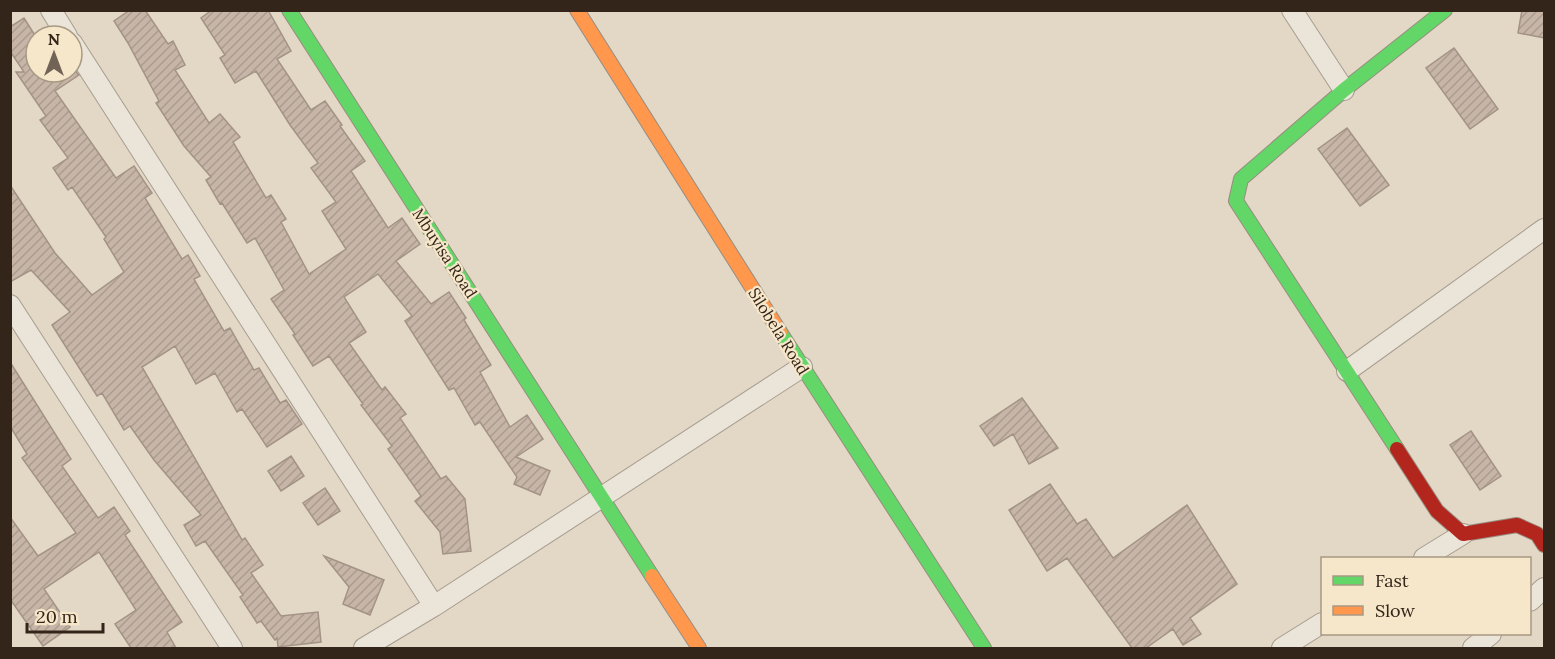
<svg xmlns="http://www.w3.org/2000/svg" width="1555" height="659" font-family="Lora,serif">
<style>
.building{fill:url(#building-hatch);stroke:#a29386;stroke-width:1.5}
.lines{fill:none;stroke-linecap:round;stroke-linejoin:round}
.street-casing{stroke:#a79d90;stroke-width:22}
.fast-casing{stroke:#978d80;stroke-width:16}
.slow-casing{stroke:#978d80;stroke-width:16}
.jam-casing{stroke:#978d80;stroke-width:16}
.street{stroke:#eae4d9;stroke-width:20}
.fast{stroke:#63d668;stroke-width:14}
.slow{stroke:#ff974d;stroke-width:14}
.jam{stroke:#b3261e;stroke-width:14}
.labels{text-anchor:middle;stroke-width:4.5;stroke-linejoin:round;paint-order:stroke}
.street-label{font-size:16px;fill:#34251a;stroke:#f6e7ca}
</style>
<defs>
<pattern id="building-hatch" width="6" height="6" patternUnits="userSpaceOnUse" patternTransform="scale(1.5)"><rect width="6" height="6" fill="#c7b6a7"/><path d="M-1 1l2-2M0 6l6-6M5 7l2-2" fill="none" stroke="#ac9c8f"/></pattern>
</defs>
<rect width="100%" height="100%" fill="#e3d8c6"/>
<!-- building -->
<path class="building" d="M130 10H145L168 44 173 41 185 65 175 70 209 123 220 114 240 137 233 142 266 198 271 195 286 219 281 222 309 274 346 249 322 211 336 202 311 168 318 163 290 125 256 71 235 83 220 58 225 55 201 18 212 10H268L291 51 277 59 311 110 325 101 342 125 340 126 365 161 351 171 388 228 402 218 420 244 396 261 431 304 449 292 466 318 464 320 491 365 480 372 510 427 527 415 543 439 516 457 550 471 540 495 514 484 517 477 480 422 475 425 454 388 449 390 405 321 412 316 378 274 344 297 366 332 349 343 382 390 385 387 406 414 400 418 441 479 446 476 465 499 471 551 443 554 440 532 415 501 421 496 388 449 392 446 361 405 363 404 329 356 313 366 293 335 295 334 271 299 284 290 255 238 247 243 222 203 220 204 206 180 211 177 184 146 156 103 159 101 128 43 114 21Z
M1522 10H1545V38L1518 33Z
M24 18 36 37V72H76L79 75 55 91 116 178 134 166 152 193 145 198 182 259 188 255 200 276 194 279 224 331 230 328 254 370 259 368 280 403 286 400 302 424 267 447 242 409 237 412 215 373 196 384 175 346 142 367 242 540 245 538 263 565 251 573 281 616 318 612 321 642 278 647 277 638 275 640 261 621 257 623 240 597 243 595 205 541 196 546 184 525 201 515 154 460 130 426 124 430 102 393 97 396 52 325 70 312 31 270 10 282V185L55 253 92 295 124 272 104 239 106 237 72 187 68 190 53 168 68 158 40 120 46 116 16 72H24L10 51V27Z
M1454 48 1498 109 1470 129 1426 68Z
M1347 128 1389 185 1360 206 1318 149Z
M10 362 71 459 62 466 98 518 114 507 130 531 125 535 182 622 167 632 176 648H131L115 624 136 610 99 552 44 589 70 627 43 646 10 599V517L38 556 76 533 22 458 27 454 10 426Z
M1022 398 1058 448 1029 464 1013 434 994 446 980 426Z
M1471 431 1501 476 1480 490 1450 445Z
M291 456 304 476 281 491 268 471Z
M1050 484 1077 524 1086 519 1113 558 1187 505 1237 584 1190 618 1201 634 1183 645 1173 629 1146 648H1132L1067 558 1047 571 1009 510Z
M325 488 340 511 318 525 303 503Z
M324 556 384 580 370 615 343 604 349 587Z"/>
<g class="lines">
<!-- street casing -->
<g class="street-casing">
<path id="street" d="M51 10 67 36
M1292 10 1344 90
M72 43 434 606
M10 305 232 648
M1347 371 1544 229
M1424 558 1463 534
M1530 601 1544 588
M364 648 434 606 802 367
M1282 648 1322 623
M1473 648 1491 634"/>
</g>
<!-- fast casing -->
<g class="fast-casing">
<path id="fast" d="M289 10 652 576
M780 332 984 648
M1397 449 1236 201 1241 179 1344 90 1445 10"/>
</g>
<!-- slow casing -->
<g class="slow-casing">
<path id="slow" d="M577 10 780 332
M652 576 699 648"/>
</g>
<!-- jam casing -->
<g class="jam-casing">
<path id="jam" d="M1397 449 1437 511 1463 534 1517 525 1537 534 1544 545"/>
</g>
<!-- street -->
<use href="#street" class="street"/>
<!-- fast -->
<use href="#fast" class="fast"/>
<!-- slow -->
<use href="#slow" class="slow"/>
<!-- jam -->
<use href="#jam" class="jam"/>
</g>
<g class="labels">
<!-- street labels -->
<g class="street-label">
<text transform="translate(445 253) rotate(57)" y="6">Mbuyisa Road</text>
<text transform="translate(779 331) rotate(58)" y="6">Silobela Road</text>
</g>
</g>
<!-- border -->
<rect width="1555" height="659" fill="none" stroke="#34251a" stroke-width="24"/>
<!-- legend -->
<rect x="1321" y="557" width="210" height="78" fill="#f6e7ca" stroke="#a89984" stroke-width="1.5"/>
<rect x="1333" y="576" width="30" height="9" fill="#63d668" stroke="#a89984" stroke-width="1.5"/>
<text x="1375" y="587" font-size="18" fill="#34251a">Fast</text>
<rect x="1333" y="606" width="30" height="9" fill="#ff974d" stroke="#a89984" stroke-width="1.5"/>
<text x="1375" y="617" font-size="18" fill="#34251a">Slow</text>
<!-- north arrow -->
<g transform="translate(54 54)"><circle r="28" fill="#f6e7ca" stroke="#a89984" stroke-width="1.5"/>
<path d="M0-4.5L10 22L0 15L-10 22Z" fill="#716456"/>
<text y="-9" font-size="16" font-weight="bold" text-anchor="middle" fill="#34251a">N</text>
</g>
<!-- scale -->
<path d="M27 623v9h76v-9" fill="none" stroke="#34251a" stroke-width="3"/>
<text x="36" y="623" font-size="18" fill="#34251a" stroke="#f6e7ca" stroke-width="4.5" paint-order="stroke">20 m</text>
</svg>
